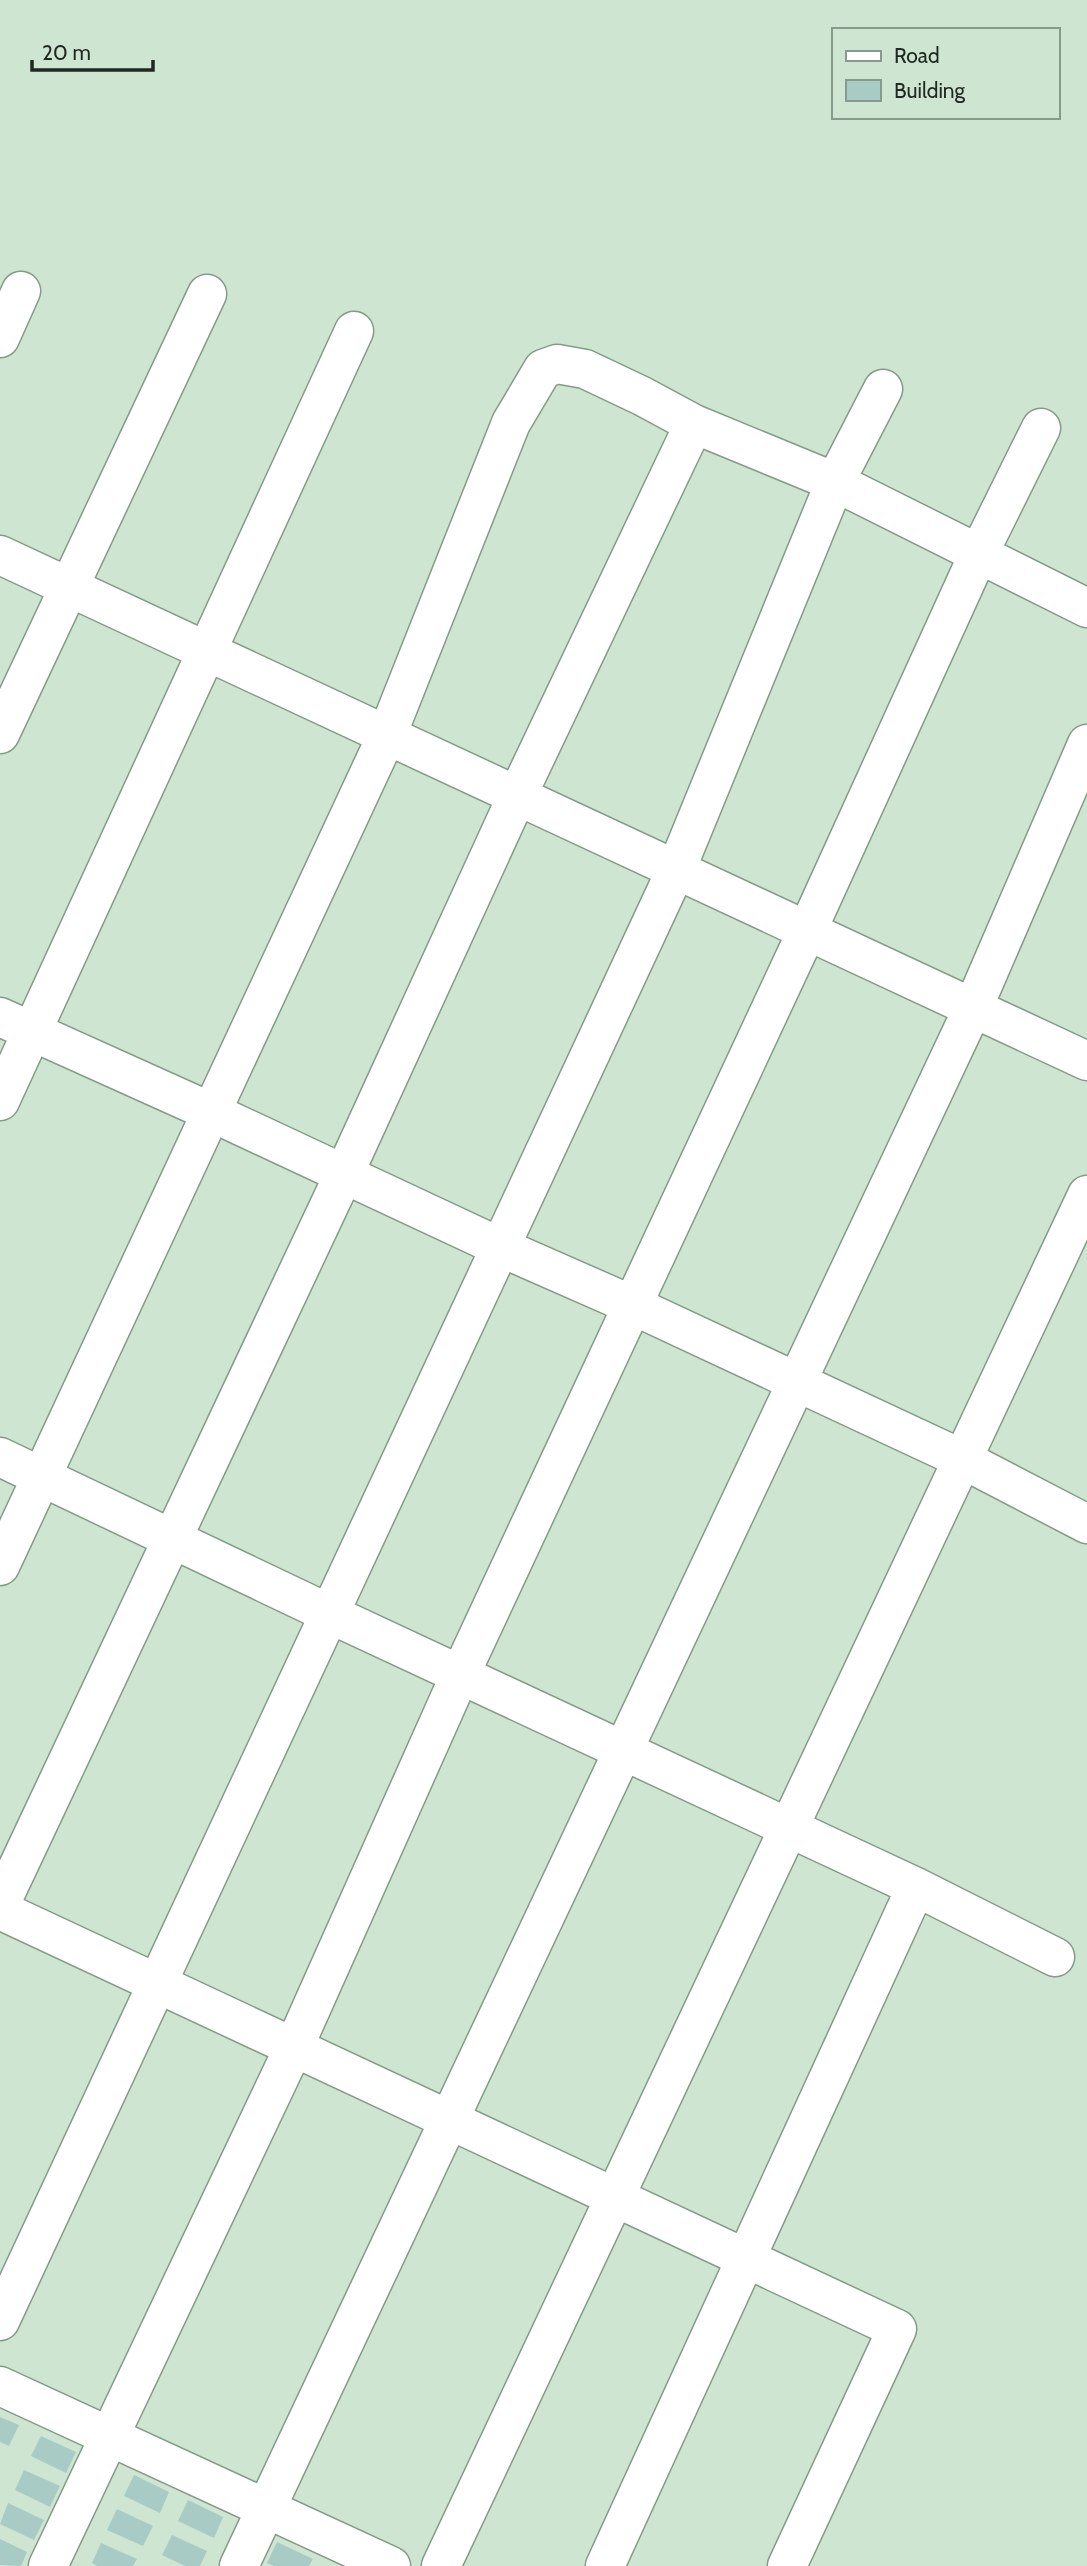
<svg xmlns="http://www.w3.org/2000/svg" width="1087" height="2566" font-family="Cabin,sans-serif">
<style>
.building{fill:#a8cbc5}
.lines{fill:none;stroke-linecap:round;stroke-linejoin:round}
.minor-casing{stroke:#849b88;stroke-width:41}
.minor{stroke:#fff;stroke-width:38}
</style>
<rect width="100%" height="100%" fill="#cee6d1"/>
<!-- building -->
<path class="building" d="M0 2417 19 2425 9 2446 0 2442Z
M41 2436 76 2452 66 2473 31 2456Z
M24 2470 60 2486 50 2507 15 2490Z
M134 2475 169 2492 160 2513 124 2496Z
M188 2500 223 2517 214 2538 178 2521Z
M8 2503 44 2520 34 2540 0 2524Z
M117 2509 153 2526 143 2546 107 2530Z
M172 2535 207 2551 200 2566H185L162 2555Z
M0 2539 27 2552 21 2566 0 2565Z
M277 2542 313 2559 309 2566H274L267 2563Z
M101 2543 137 2559 133 2566H97L92 2563Z"/>
<g class="lines">
<!-- minor casing -->
<g class="minor-casing">
<path id="minor" d="M0 338 21 291
M0 555 1087 1061
M0 734 207 294
M0 1017 211 1112 500 1247 632 1305 962 1459 1087 1524
M0 1101 354 331
M0 1457 330 1614 916 1887 1055 1957
M0 1566 387 735 511 423 543 369 557 364 585 369 642 396 694 424 835 482 1087 608
M0 1905 344 1174 517 796 694 424
M0 1910 897 2329 787 2566
M0 2321 676 870 835 482 883 389
M0 2386 391 2566
M48 2566 294 2047 460 1675 807 931 979 553 1041 428
M239 2566 973 1008 1087 744
M441 2566 1087 1195
M605 2566 916 1887"/>
</g>
<!-- minor -->
<use href="#minor" class="minor"/>
</g>
<!-- legend -->
<rect x="832" y="28" width="228" height="91" fill="#cee6d1" stroke="#889a8b" stroke-width="2"/>
<rect x="846" y="51" width="35" height="10" fill="#ffffff" stroke="#889a8b" stroke-width="2"/>
<text x="894" y="63" font-size="21" fill="#1f2821">Road</text>
<rect x="846" y="80" width="35" height="21" fill="#a8cbc5" stroke="#889a8b" stroke-width="2"/>
<text x="894" y="98" font-size="21" fill="#1f2821">Building</text>
<!-- scale -->
<path d="M32 60v10h121v-10" fill="none" stroke="#1f2821" stroke-width="3.5"/>
<text x="42" y="60" font-size="21" fill="#1f2821" stroke="#cee6d1" stroke-width="5" paint-order="stroke">20 m</text>
</svg>
